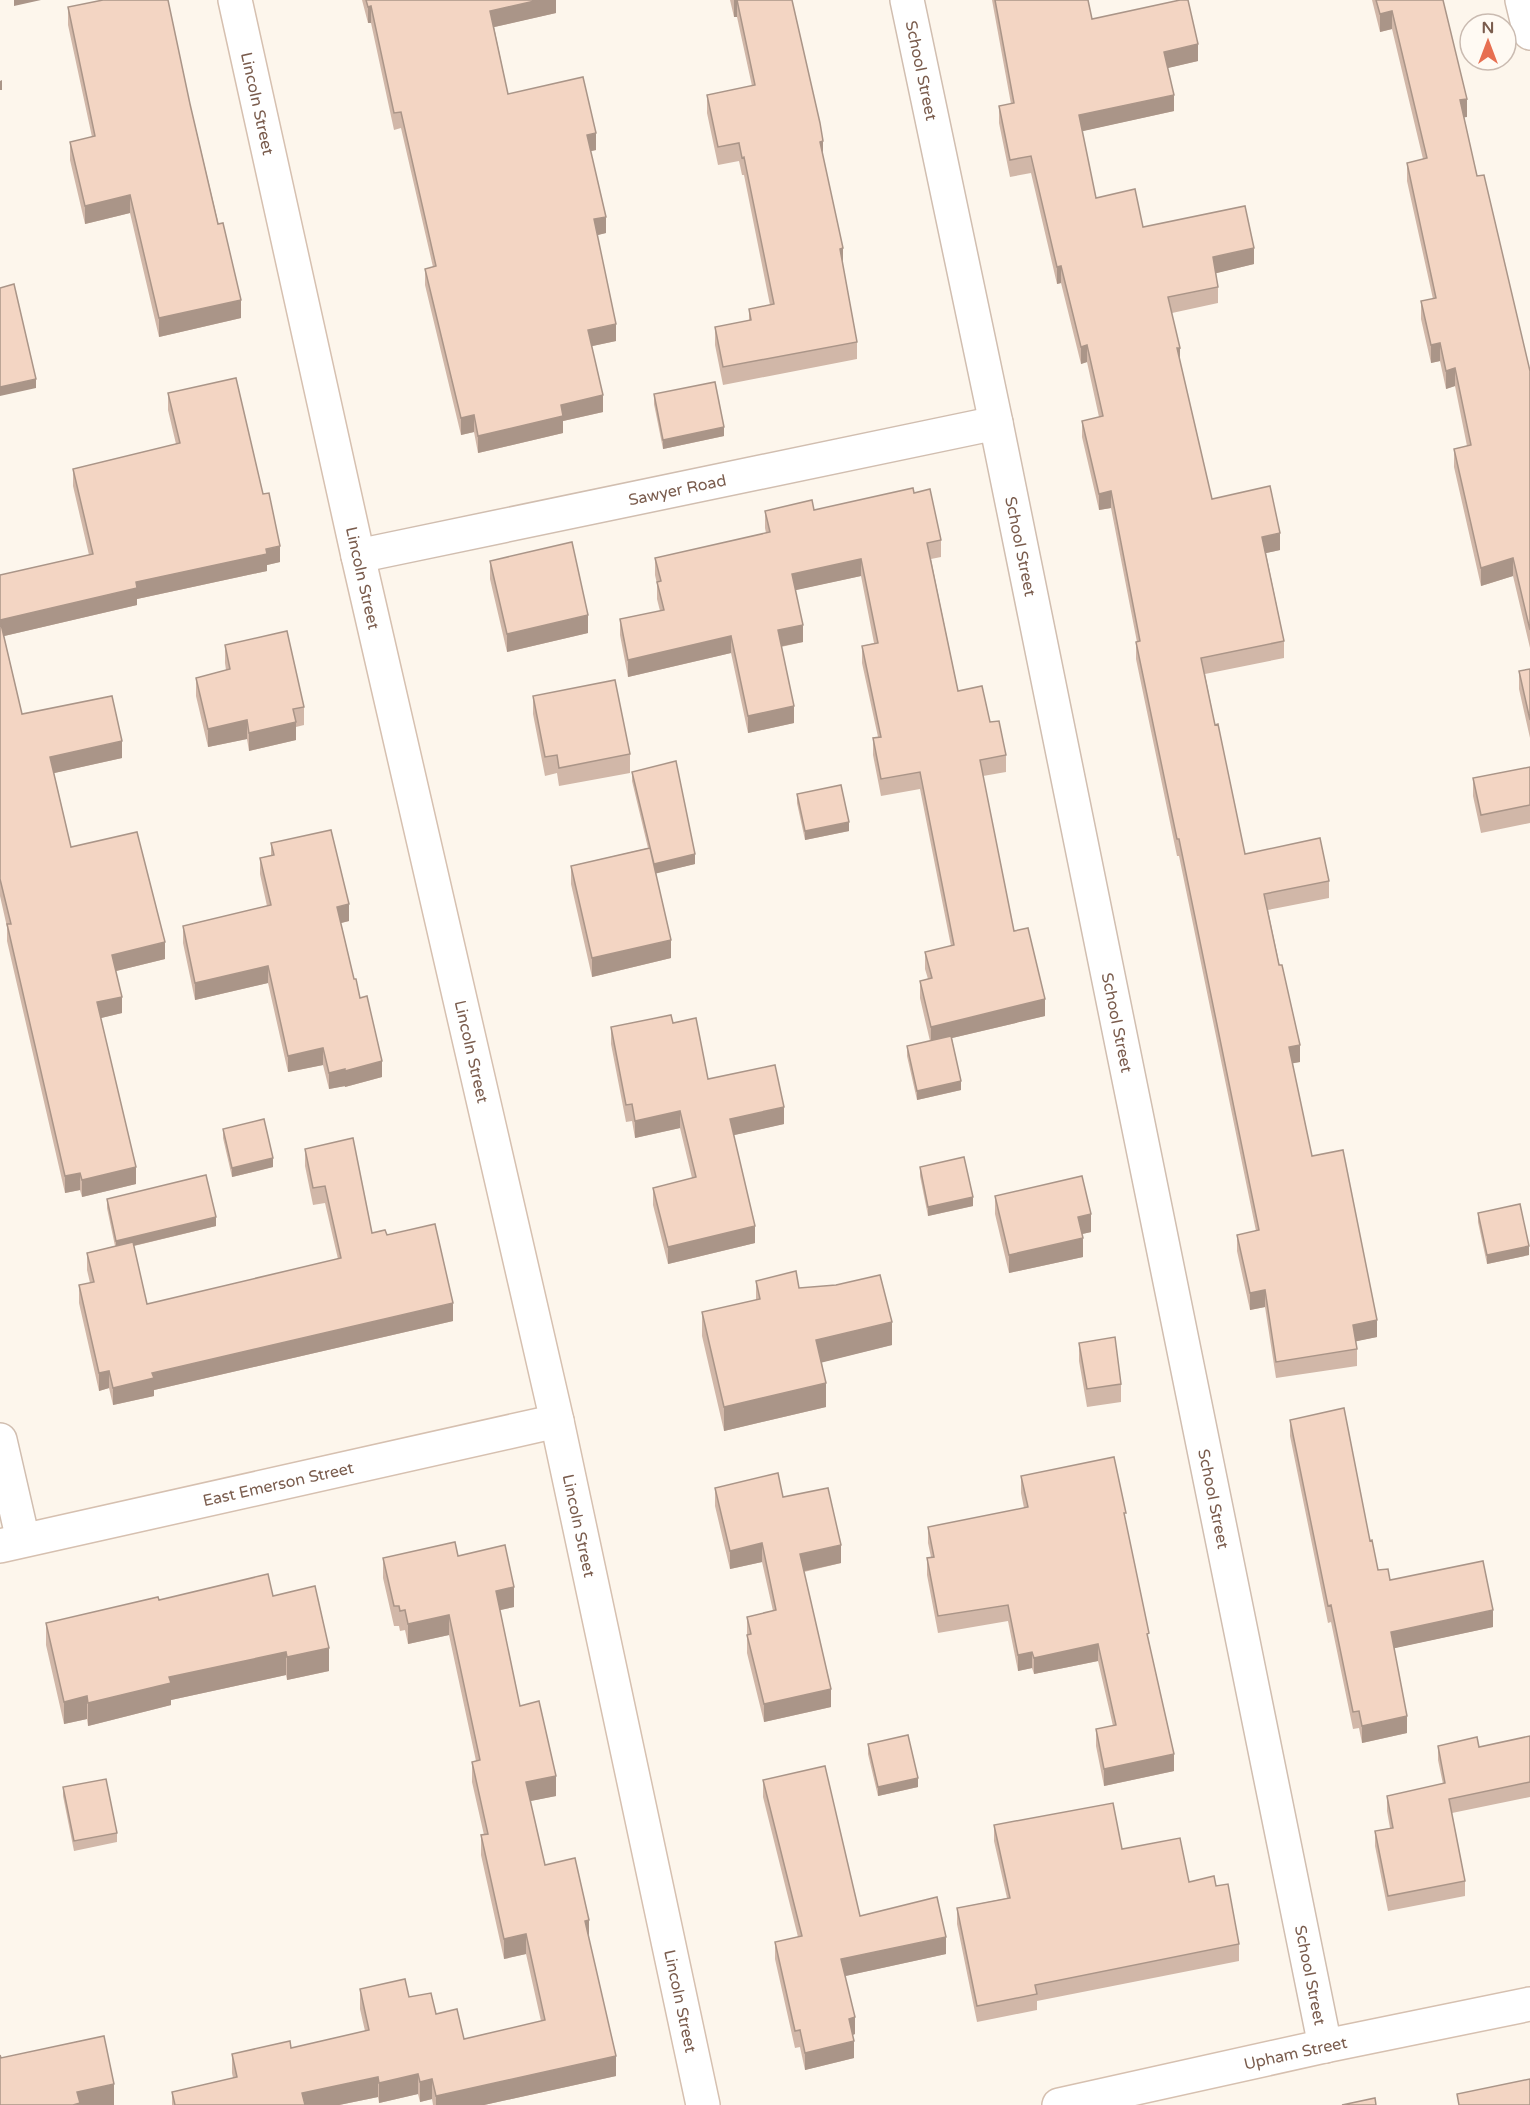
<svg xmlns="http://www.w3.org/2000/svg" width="1530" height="2105" font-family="'Varela Round',sans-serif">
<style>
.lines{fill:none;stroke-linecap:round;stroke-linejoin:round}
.street-casing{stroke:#d1beb0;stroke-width:36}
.secondary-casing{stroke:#d6c0b0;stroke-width:36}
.street{stroke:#fff;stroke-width:33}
.secondary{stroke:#fff;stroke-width:33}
.wall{fill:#d1b7a8}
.shaded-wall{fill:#aa9588}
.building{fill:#f3d5c3;stroke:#aa9588;stroke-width:1.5}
.labels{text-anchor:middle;stroke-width:4.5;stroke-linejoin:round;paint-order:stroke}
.street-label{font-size:16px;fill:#7a5c4d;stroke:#fffaf3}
</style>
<rect width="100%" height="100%" fill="#fdf6ec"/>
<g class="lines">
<!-- street casing -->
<g class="street-casing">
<g id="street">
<path id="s1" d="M907 0 996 423 1325 2046"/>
<path d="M1522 0 1530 33"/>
<path id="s2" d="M358 556 996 423"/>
<path d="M0 1440 23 1540"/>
</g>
</g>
<!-- secondary casing -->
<g class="secondary-casing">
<g id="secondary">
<path id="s3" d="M235 0 358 556 557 1421 703 2105"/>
<path id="s4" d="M0 1546 557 1421"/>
<path id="s5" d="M1059 2105 1325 2046 1530 2004"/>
</g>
</g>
<!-- street -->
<use href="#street" class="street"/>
<!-- secondary -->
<use href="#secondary" class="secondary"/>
</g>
<!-- wall -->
<path class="wall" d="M362 0H556V13L494 27 508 94 596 150 590 151 606 233 597 235 616 341 592 346 603 412 563 421V433L478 453 474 432 461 435 425 285V269L433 267 401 128 394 130 371 23H368Z
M730 0H792L823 155 857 342V359L723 385 715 345V327L749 321V309L770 305 744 175H742L739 161 718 165 707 113V95L752 86 737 17H734Z
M992 0H1088L1092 19 1198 61 1167 68 1174 111 1082 131 1096 198 1143 227 1254 264 1216 273 1218 287V303L1172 313 1180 362 1212 499 1280 550 1266 553 1284 641V658L1205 674 1215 725 1245 854 1329 881V898L1268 910 1300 1062 1292 1063 1312 1156 1377 1337 1356 1341 1357 1349V1366L1276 1378 1265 1307 1250 1310 1237 1251V1235L1256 1231 1179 856H1177L1136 659V642H1137L1111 508 1099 510 1082 437V421L1099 417 1087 362 1081 364 1061 283 1057 284 1031 173 1010 177 999 123V106L1011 104Z
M1372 0H1443L1467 117H1464L1477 176 1530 371V648L1513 576 1481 586 1454 467V449L1467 446 1455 386 1446 389 1440 361 1431 363 1421 319V301L1433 299 1407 181V163L1423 159 1392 29 1380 32Z
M68 7 190 104 241 318 159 337 130 213 85 224 70 160V142L92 137 68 25Z
M168 393 280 562 267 565V571L137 599V605L4 636 22 714 122 758 54 773 71 847 165 959 116 971 122 1013 101 1018 136 1184 82 1197 80 1190 65 1193 7 941V927L0 896V575L89 555 73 486V469L176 444 168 410Z
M654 394 724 436 663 449 654 404Z
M914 493 941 540V557L931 559 958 691 990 722 1006 755V772L983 776 1014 931 1045 1016 952 1038 961 1090 917 1100 907 1056V1046L930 1041 920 998V981L928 979 925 969V952L951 946 920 789 881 796 873 755V738L878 737 862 663V646L874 643 861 576 795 590 803 642 781 647 794 723 748 733 731 653 628 677 620 635V619L660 611 657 599V584L655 575V558L766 533 765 528V511L814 510Z
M490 561 588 633 507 652 490 579Z
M225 645 304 707V725L296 727V740L249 751 247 739 208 747 196 696V678L226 670 225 663Z
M1530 669V738L1519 689V671Z
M533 696 630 754V773L559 786 557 773 545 776 533 714Z
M1530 767V823L1481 833 1473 796V778Z
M632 772 695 864 656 873 671 958 592 977 571 884V866L648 848 632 781Z
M797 794 849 831 805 840 797 803Z
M271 843 349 921 341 923 354 979 382 1077 345 1087V1086L329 1089 323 1065 288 1072 268 983 195 1000 183 943V926L267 906 260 874V858L271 855Z
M673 1023 708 1079 784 1124 734 1135 755 1243 668 1264 653 1205V1188L692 1178 680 1128 635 1138 632 1121 626 1122 611 1044V1027Z
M223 1129 273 1167 232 1177 223 1138Z
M305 1149 372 1233 387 1235 453 1321 154 1390V1396L113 1405 109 1388 99 1391 79 1303V1285L90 1283 87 1270V1253L115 1246 107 1208V1199L216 1226 134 1246 147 1304 338 1259 325 1203 313 1205 305 1166Z
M920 1167 973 1206 928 1216 920 1176Z
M995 1196 1091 1232 1082 1234 1083 1257 1009 1273 995 1214Z
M1478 1213 1529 1255 1487 1264 1478 1222Z
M756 1281 799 1288 892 1345 822 1362 826 1407 724 1431 702 1336V1312L756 1300Z
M1079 1343 1121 1384V1402L1087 1407 1079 1361Z
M1290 1420 1370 1541 1378 1570 1390 1580 1493 1627 1394 1648 1407 1733 1362 1743 1359 1728 1353 1729 1331 1622 1328 1623 1290 1436Z
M1021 1476 1126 1523 1174 1771 1104 1786 1096 1746V1729L1113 1726 1098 1661 1034 1674 1032 1668 1018 1671 1008 1621 938 1633 927 1575V1558L931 1557 928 1543V1527L1024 1508 1021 1493Z
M715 1488 783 1497 841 1563 804 1572 831 1707 764 1722 747 1653V1617L773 1611 762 1562 730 1569 715 1506Z
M458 1556 514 1607 500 1610 520 1706 556 1796 530 1801 545 1865 589 1939 616 2076 484 2105H433L432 2099 420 2102 418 2094 379 2103 378 2097 339 2105H172V2092L233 2078 232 2073V2054L291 2048 365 2031 360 2009V1989L409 1997 436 2014 464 2039 541 2021 526 1954 504 1959 481 1855V1835H484L472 1782V1762L476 1761 449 1635 408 1644 405 1630 400 1631 399 1626H394L383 1578V1558Z
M273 1596 329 1671 287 1680 286 1675 171 1700V1705L88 1726 87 1719 64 1724 46 1645V1623L159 1600Z
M1530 1736V1797L1452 1813 1465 1881V1896L1388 1911 1375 1846V1831L1390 1828 1387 1811V1796L1443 1784 1438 1760V1746L1479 1747Z
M868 1744 918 1787 878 1796 868 1754Z
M763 1780 860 1916 946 1954 845 1976 855 2034 853 2035 854 2058 805 2070 800 2047 795 2048 775 1959V1942L798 1937 763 1797Z
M63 1787 117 1833V1842L74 1851 63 1796Z
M994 1825 1189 1882 1216 1886 1239 1944V1961L1037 2001V2010L977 2022 957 1924V1908L1007 1898 994 1841Z"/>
<!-- shaded-wall -->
<path class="shaded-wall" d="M14 0H41L14 6Z
M539 0H556V13L490 28V11Z
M734 0H737V17H734Z
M371 6V23H368V7Z
M1392 11V29L1380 32V14Z
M1198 44V61L1164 69V52Z
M2 80V90H0V81Z
M1174 95V111L1079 132V115Z
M1467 99V117L1460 118V100Z
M596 133V150L587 152V135Z
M823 141V159L820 142Z
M130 195V213L85 224V206Z
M606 217V233L594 236V219Z
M843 248V266L840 249Z
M1254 248V264L1213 274V257Z
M1061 266V283L1057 284V267Z
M241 300V318L159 337V318Z
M616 324V341L588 347V330Z
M1440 343V361L1431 363V345Z
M1087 345V362L1081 364V347Z
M1177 348H1180V364Z
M1455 368V386L1446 389V371Z
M36 379V388L0 396V387Z
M603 395V412L563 421V433L478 453V436L561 405Z
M474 415V432L461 435V418Z
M724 427V436L663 449V440Z
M1111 491V508L1099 510V494Z
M1280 533V550L1262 554V537Z
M280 546V562L267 565V571L137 599V605L0 637V620L136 582Z
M1513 558V576L1481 586V568Z
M861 559V576L792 591V574Z
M588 615V633L507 652V634Z
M803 625V642L778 647V630Z
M731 636V653L628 677V660Z
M794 706V723L748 733V716Z
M247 720V739L208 747V729Z
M296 722V740L249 751V733Z
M122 741V758L50 774V757Z
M849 822V831L805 840V831Z
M695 854V864L654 874V864Z
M349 904V921L337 924V907Z
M671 940V958L592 977V958Z
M165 942V959L112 972V955Z
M268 966V983L195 1000V983Z
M122 997V1013L97 1019V1002Z
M1045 999V1016L931 1043V1027Z
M1300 1045V1062L1289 1064V1047Z
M323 1048V1065L288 1072V1056Z
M382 1061V1077L345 1087V1071Z
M345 1069V1086L329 1089V1073Z
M961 1081V1090L917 1100V1091Z
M784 1107V1124L730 1136V1119Z
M680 1111V1128L635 1138V1121Z
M273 1158V1167L232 1177V1168Z
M136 1167V1184L82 1197V1180Z
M80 1173V1190L65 1193V1176Z
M973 1197V1206L928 1216V1207Z
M1091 1214V1232L1078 1235V1217Z
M216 1217V1226L116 1250V1241Z
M755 1226V1243L668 1264V1247Z
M1083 1238V1257L1009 1273V1255Z
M1529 1246V1255L1487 1264V1255Z
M1265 1290V1307L1250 1310V1293Z
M453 1303V1321L154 1390V1396L113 1405V1388L152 1373Z
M1377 1320V1337L1353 1342V1325Z
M892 1322V1345L816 1364V1340Z
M109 1371V1388L99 1391V1373Z
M826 1383V1407L724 1431V1407Z
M762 1543V1562L730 1569V1551Z
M841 1545V1563L800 1572V1554Z
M514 1587V1607L496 1611V1591Z
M1493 1610V1627L1391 1649V1632Z
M449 1615V1635L408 1644V1624Z
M1098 1644V1661L1034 1674V1658Z
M329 1648V1671L287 1680V1657Z
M286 1652V1675L171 1700V1705L88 1726V1703L169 1677Z
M1032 1652V1668L1018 1671V1655Z
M831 1689V1707L764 1722V1704Z
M87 1696V1719L64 1724V1702Z
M1407 1716V1733L1362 1743V1726Z
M1174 1754V1771L1104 1786V1769Z
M556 1776V1796L526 1802V1782Z
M918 1778V1787L878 1796V1787Z
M589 1920V1939L585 1941V1921Z
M526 1934V1954L504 1959V1939Z
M946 1937V1954L841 1977V1959Z
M855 2017V2034L849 2036V2019Z
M854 2041V2058L805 2070V2053Z
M616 2056V2076L484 2105H436V2096Z
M418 2074V2094L379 2103V2083Z
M378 2077V2097L339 2105H302V2093Z
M432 2079V2099L420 2102V2082Z
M114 2084V2105H73L77 2092Z"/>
<!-- building -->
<path class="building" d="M103 0H168L190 104 218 224 223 223 241 300 159 318 130 195 85 206 70 142 95 136 68 7Z
M366 0H539L490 11 508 94 583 77 596 133 587 135 606 217 594 219 616 324 588 330 603 395 561 405 563 416 478 436 474 415 461 418 425 269 436 266 401 112 394 113 371 6 368 7Z
M737 0H792L820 123 823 141 820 142 843 248 840 249 857 342 723 367 715 327 751 320 749 309 774 304 744 157 742 158 739 143 718 147 707 95 755 85Z
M995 0H1088L1092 19 1180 0H1188L1198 44 1164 52 1174 95 1079 115 1096 198 1135 189 1143 227 1245 206 1254 248 1213 257 1218 287 1168 297 1180 348H1177L1212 499 1270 486 1280 533 1262 537 1284 641 1201 658 1215 725 1218 724 1245 854 1320 838 1329 881 1264 894 1279 965H1282L1300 1045 1289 1047 1312 1156 1343 1150 1377 1320 1353 1325 1357 1349 1276 1362 1265 1290 1250 1293 1237 1235 1259 1230 1179 839H1177L1136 642 1140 641 1111 491 1099 494 1082 421 1103 416 1087 345 1081 347 1061 266 1057 267 1031 156 1010 160 999 106 1014 103Z
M1376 0H1443L1467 99 1460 100 1477 176 1484 175 1530 371V630L1513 558 1481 568 1454 449 1471 445 1455 368 1446 371 1440 343 1431 345 1421 301 1436 298 1407 163 1427 158 1392 11 1380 14Z
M14 284 36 379 0 387V288Z
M236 378 263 494 269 493 280 546 266 549 267 554 136 582 137 588 0 620V575L93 554 73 469 180 443 168 393Z
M715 382 724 427 663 440 654 394Z
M913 488 914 493 930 489 941 540 927 543 958 691 982 686 990 722 999 721 1006 755 980 760 1014 931 1028 928 1045 999 931 1027 920 981 932 978 925 952 954 945 920 772 881 779 873 738 881 737 862 646 878 643 861 559 792 574 803 625 778 630 794 706 748 716 731 636 628 660 620 619 664 610 657 582 661 581 655 558 770 532 765 511 812 500 814 510Z
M572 542 588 615 507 634 490 561Z
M0 620 22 714 112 696 122 741 50 757 71 847 137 832 165 942 112 955 122 997 97 1002 136 1167 82 1180 80 1173 65 1176 7 924H11L0 879Z
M287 631 304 707 293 709 296 722 249 733 247 720 208 729 196 678 230 669 225 645Z
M1530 669V720L1519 671Z
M615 680 630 754 559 768 557 755 545 757 533 696Z
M676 761 695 854 654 864 632 772Z
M1530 767V805L1481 815 1473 778Z
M841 785 849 822 805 831 797 794Z
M331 830 349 904 337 907 354 979H356L360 998 367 996 382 1061 345 1071V1069L329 1073 323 1048 288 1056 268 966 195 983 183 926 271 905 260 858 274 855 271 843Z
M650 848 671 940 592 958 571 866Z
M671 1015 673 1023 696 1018 708 1079 775 1065 784 1107 730 1119 755 1226 668 1247 653 1188 696 1177 680 1111 635 1121 632 1104 626 1105 611 1027Z
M951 1036 961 1081 917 1091 907 1046Z
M264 1119 273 1158 232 1168 223 1129Z
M353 1138 372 1233 385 1230 387 1235 435 1224 453 1303 152 1373 154 1378 113 1388 109 1371 99 1373 79 1285 94 1282 87 1253 133 1242 147 1304 341 1258 325 1186 313 1188 305 1149Z
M964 1157 973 1197 928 1207 920 1167Z
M206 1175 216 1217 116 1241 107 1199Z
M1082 1176 1091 1214 1078 1217 1083 1238 1009 1255 995 1196Z
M1520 1204 1529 1246 1487 1255 1478 1213Z
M796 1271 799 1288 836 1285 880 1275 892 1322 816 1340 826 1383 724 1407 702 1312 760 1299 756 1281Z
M1115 1337 1121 1384 1087 1389 1079 1343Z
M1344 1408 1370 1541 1372 1540 1378 1570 1388 1569 1390 1580 1483 1561 1493 1610 1391 1632 1407 1716 1362 1726 1359 1711 1353 1712 1331 1605 1328 1606 1290 1420Z
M1114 1457 1126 1513H1124L1149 1633 1147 1634 1174 1754 1104 1769 1096 1729 1116 1725 1098 1644 1034 1658 1032 1652 1018 1655 1008 1605 938 1616 927 1558 934 1557 928 1527 1028 1507 1021 1476Z
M778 1473 783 1497 828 1488 841 1545 800 1554 831 1689 764 1704 747 1635 751 1634 747 1617 776 1610 762 1543 730 1551 715 1488Z
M455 1542 458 1556 505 1545 514 1587 496 1591 520 1706 539 1701 556 1776 526 1782 545 1865 575 1858 589 1920 585 1921 616 2056 436 2096 432 2079 420 2082 418 2074 379 2083 378 2077 302 2093 305 2105H175L172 2092 237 2077 232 2054 290 2041 291 2048 369 2030 360 1989 405 1979 409 1997 431 1993 436 2014 457 2009 464 2039 545 2020 526 1934 504 1939 481 1835 488 1834 472 1762 480 1760 449 1615 408 1624 405 1610 400 1611 399 1606H394L383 1558Z
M268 1574 273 1596 315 1586 329 1648 287 1657 286 1652 169 1677 171 1683 88 1703 87 1696 64 1702 46 1623 158 1597 159 1600Z
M908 1735 918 1778 878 1787 868 1744Z
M1530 1736V1782L1449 1799 1465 1881 1388 1896 1375 1831 1393 1828 1387 1796 1445 1783 1438 1746 1477 1737 1479 1747Z
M825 1766 860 1916 937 1897 946 1937 841 1959 855 2017 849 2019 854 2041 805 2053 800 2030 795 2031 775 1942 802 1936 763 1780Z
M106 1779 117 1833 74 1841 63 1787Z
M1113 1803 1122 1849 1180 1838 1189 1882 1214 1876 1216 1886 1228 1884 1239 1944 1035 1985 1037 1994 977 2006 957 1908 1010 1898 994 1825Z
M104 2036 114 2084 77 2092 80 2103 73 2105H0V2055L1 2058Z
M1530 2079V2105H1459L1457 2094Z
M1375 2098 1376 2105H1342Z"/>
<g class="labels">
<!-- street labels -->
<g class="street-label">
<text dy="6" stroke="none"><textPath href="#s1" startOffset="72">School Street</textPath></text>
<text dy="6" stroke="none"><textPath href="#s3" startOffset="106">Lincoln Street</textPath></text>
<text dy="6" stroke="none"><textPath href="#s2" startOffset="326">Sawyer Road</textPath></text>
<text dy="6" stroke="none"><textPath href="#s1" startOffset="558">School Street</textPath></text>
<text dy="6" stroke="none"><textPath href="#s3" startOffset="592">Lincoln Street</textPath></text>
<text dy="6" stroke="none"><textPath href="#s1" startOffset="1044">School Street</textPath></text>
<text dy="6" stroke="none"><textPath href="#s3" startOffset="1078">Lincoln Street</textPath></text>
<text dy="6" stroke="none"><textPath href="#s4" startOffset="285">East Emerson Street</textPath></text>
<text dy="6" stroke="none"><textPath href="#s1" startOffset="1530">School Street</textPath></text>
<text dy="6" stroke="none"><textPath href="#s3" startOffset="1564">Lincoln Street</textPath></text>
<text dy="6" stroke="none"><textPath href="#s1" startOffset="2016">School Street</textPath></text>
<text dy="6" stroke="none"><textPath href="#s3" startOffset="2050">Lincoln Street</textPath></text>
<text dy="6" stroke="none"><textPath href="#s5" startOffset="242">Upham Street</textPath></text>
</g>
</g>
<!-- north arrow -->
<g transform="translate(1488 42)"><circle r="28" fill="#fffaf3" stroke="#cabbb1" stroke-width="1.5"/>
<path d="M0-4.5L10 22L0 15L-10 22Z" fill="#e76f51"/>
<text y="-9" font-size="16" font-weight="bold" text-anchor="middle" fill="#7a5c4d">N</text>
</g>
</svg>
